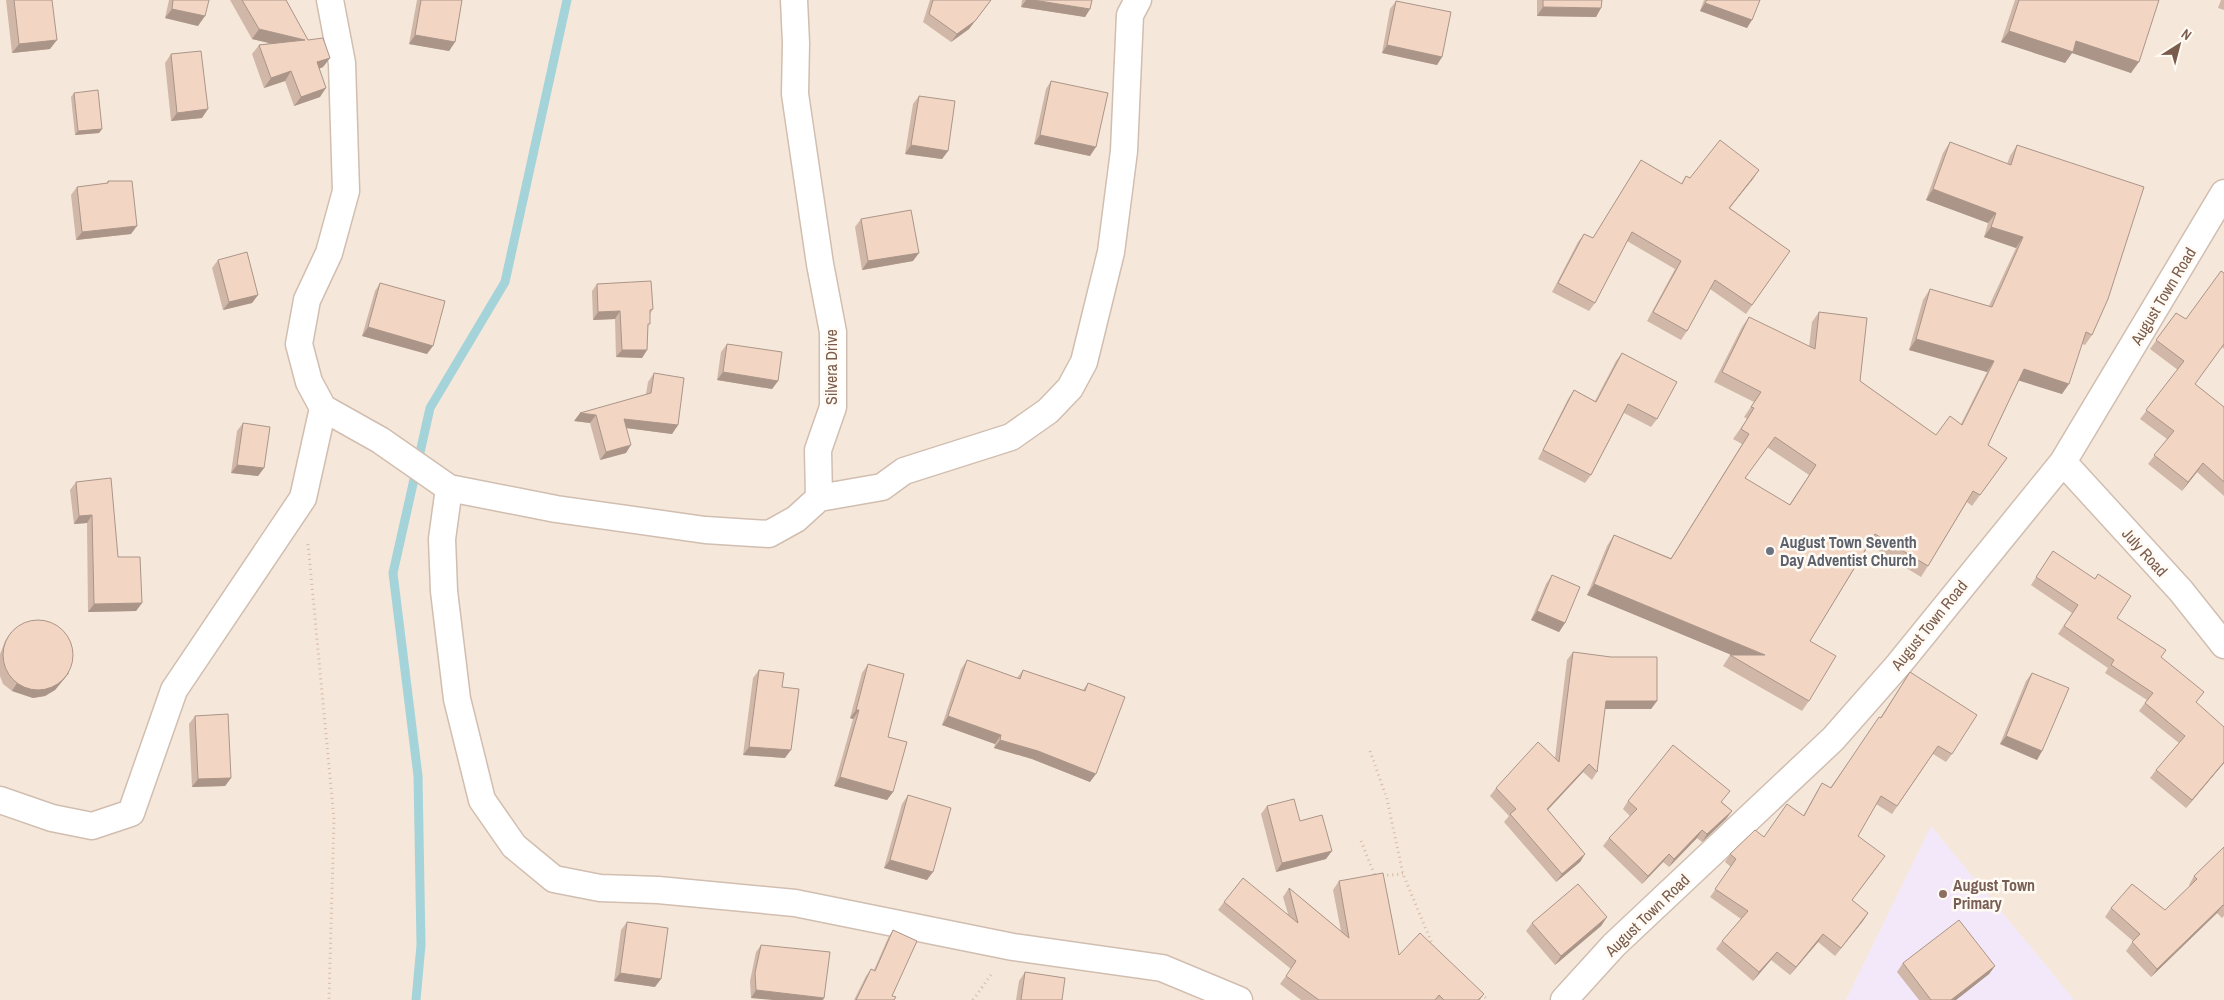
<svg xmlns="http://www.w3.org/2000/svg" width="2224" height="1000" font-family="'Archivo Narrow',sans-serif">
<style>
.residential{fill:#f5e8da}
.education{fill:#f3e8fa}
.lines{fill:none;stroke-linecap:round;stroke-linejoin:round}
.stream{stroke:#a5d3da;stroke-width:9}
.minor-casing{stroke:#d1beb0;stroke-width:29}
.path{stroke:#d9b8a5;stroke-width:3;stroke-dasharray:1 4;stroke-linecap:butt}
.minor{stroke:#fff;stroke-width:26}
.wall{fill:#d1b7a8;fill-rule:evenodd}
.shaded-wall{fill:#aa9588}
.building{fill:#f3d5c3;stroke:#aa9588;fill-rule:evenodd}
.worship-dot{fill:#6b7280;stroke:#fffaf3;stroke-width:2}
.education-dot{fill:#8d6e63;stroke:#fffaf3;stroke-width:2}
.labels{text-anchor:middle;stroke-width:5;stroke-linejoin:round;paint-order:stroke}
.street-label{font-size:16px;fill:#7a5c4d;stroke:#fffaf3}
.worship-label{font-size:16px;font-weight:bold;fill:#5b616d;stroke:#fffaf3;text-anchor:start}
.education-label{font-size:16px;font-weight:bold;fill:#785e54;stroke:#fffaf3;text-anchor:start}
</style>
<rect width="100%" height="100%" fill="#fdf6ec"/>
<!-- residential -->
<path class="residential" d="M0 0H2224V1000H0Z"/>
<!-- education -->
<path class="education" d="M1931 826 2044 963 2074 1000H1846Z"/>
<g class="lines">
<!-- stream -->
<path class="stream" d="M416 1000 421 945 418 776 393 573 430 408 505 282 567 0"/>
<!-- minor casing -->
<g class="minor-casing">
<path id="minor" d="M330 0 342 63 346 191 329 253 307 300 299 344 309 382 323 408 380 440 449 488 556 509 705 530 769 534 796 519 819 498 818 450 833 407V332L820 264 795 94 796 43 794 0
M2063 462 2181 591 2224 645
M449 488 442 539 444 591 457 699 482 800 514 846 554 879 600 888 658 890 795 903 1013 947 1162 968 1239 1000
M819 498 882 487 904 471 1011 437 1048 411 1070 388 1084 362 1111 252 1124 151 1130 15 1138 0
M0 800 52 818 92 826 131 813 174 690 303 498 323 408
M1564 1000 1614 945 1833 739 1899 664 2063 462 2224 193"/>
</g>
<!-- path -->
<path class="path" d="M308 544 334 819 329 1000
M1370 751 1387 799 1403 874 1433 946
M1361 841 1375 876 1403 874
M1481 994 1488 1000
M973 1000 993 972"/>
<!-- minor -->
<use href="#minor" class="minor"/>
</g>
<!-- wall -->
<path class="wall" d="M6 0H52L50 49 12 53Z
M169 0H209L198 26 165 18Z
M230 0H286L308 40 330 58 323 67 319 69 320 97 294 106 285 81 264 88 252 54 259 45 271 43 252 39Z
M417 0H462L455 42 449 51 409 44Z
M930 0H991L969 29 951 42 923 22Z
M1022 0H1092L1090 9 1085 17 1021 7Z
M1537 0H1602L1601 8 1596 17 1537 16Z
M1704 0H1760L1747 28 1700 11Z
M2015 0H2159L2131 73 2072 53 2065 63 2001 42Z
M2221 0H2224V10L2218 8Z
M1396 1 1442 57 1437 65 1382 53 1390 9Z
M171 54 202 118 171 121 165 63Z
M1051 81 1090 156 1034 144 1046 89Z
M74 93 102 129 99 133 75 135 71 97Z
M919 96 948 151 942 159 905 154 913 104Z
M1950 142 2007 164 2010 156 2017 145 2092 335 2085 345 2082 344 2062 394 2019 380 1988 445 2007 458 1972 506 1967 502 1928 566 1921 577 1869 545 1810 641 1809 701 1802 711 1723 666 1730 655H1732L1587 595 1607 546 1614 535 1671 558 1742 444 1733 439 1747 419 1744 417 1754 402 1714 382 1742 327 1749 317 1809 347 1812 322 1819 312 1860 381 1936 435 1961 424 1987 372 1909 350 1923 300 1930 289 1989 306 2016 248 1984 237 1988 223 1926 200 1943 153ZM1767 447 1809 475 1789 505 1745 478Z
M1641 160 1681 184 1686 176 1690 178 1759 170 1730 208 1790 251 1746 314 1710 289 1687 331 1681 340 1647 321 1675 269 1627 241 1595 303 1589 311 1552 292 1578 242 1584 234 1593 238Z
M108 181 131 234 76 240 71 195 77 187 106 184Z
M861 219 913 261 862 270 855 227Z
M218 260 258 295 252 303 223 310 212 268Z
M2224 273V349L2222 347 2195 384 2224 407V496L2197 472 2182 491 2148 464 2167 439 2140 419 2178 370 2150 349 2176 313 2186 319Z
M380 283 427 354 362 336 375 291Z
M597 284 653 309 650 314 648 327 647 350 642 358 616 357 615 319 593 320 592 291Z
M727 344 778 381 772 389 717 380 721 352Z
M1622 353 1657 419 1651 427 1624 413 1591 475 1585 483 1538 459 1568 399 1574 390 1595 401 1616 361Z
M654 373 678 425 672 434 627 428 626 453 600 460 590 423 574 421 646 394 648 382Z
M243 423 264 468 258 476 231 473 237 431Z
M76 482 142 603 136 611 88 612 87 523 74 524 70 490Z
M2053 551 2117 618 2161 657 2196 703 2224 763 2186 808 2150 778 2156 770 2179 743 2139 711 2147 700 2105 673 2108 668 2058 634 2072 613 2031 585Z
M1552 575 1565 623 1559 632 1531 620 1546 584Z
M11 632 69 673 55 690 45 696 33 698 12 691 3 684 0 676V654L5 641Z
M1573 652 1657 701 1651 709H1605L1597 772 1592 780 1583 772 1548 810 1585 854 1580 862 1556 882 1504 822 1509 816 1490 796 1496 788 1555 758 1567 660Z
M967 660 1017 678 1023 670 1083 690 1088 683 1090 782 1032 759 994 748 995 744 942 725 961 669Z
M868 664 888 737 893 792 887 800 834 786 853 719 850 718 862 673Z
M759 670 782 687 785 758 743 755 753 678Z
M1910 672 1952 754 1946 762 1933 754 1892 814 1876 804 1858 836 1879 865 1852 900 1868 913 1835 956 1818 942 1790 975 1771 960 1753 981 1716 949 1722 941 1741 919 1710 897 1731 867 1725 862 1730 854 1803 816 1817 791 1822 783 1830 788 1880 718Z
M2032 673 2042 751 2037 760 2000 744 2026 681Z
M195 716 231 778 225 786 192 787 189 724Z
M908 795 927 880 884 868 902 804Z
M1628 801 1722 802 1732 811 1726 819 1702 842 1697 838 1669 867 1663 862 1642 884 1603 846 1609 838 1630 816 1623 809Z
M1267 806 1300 821 1326 859 1276 872 1261 814Z
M2224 847V916L2222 918 2217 913 2151 977 2126 951 2133 941 2105 917 2111 908 2165 910 2190 886 2189 885 2194 876Z
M1339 881 1399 955 1484 994 1480 1000H1301L1280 984 1291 969 1218 910 1224 902 1288 914 1283 897 1289 888 1341 931 1333 890Z
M1607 917 1601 926 1555 965 1526 931 1532 923Z
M627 922 655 987 614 981 621 930Z
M893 930 892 996 894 1000H854L866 976 871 969 874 970 888 938Z
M761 945 823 1000 751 998 750 981 756 952Z
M1903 963 1995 966 1989 974 1956 1000H1919L1897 972Z
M1025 972 1062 1000H1016L1019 981Z"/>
<!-- shaded-wall -->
<path class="shaded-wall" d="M991 0 969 29 951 42 957 34Z
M1026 0H1033L1090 9 1085 17 1021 7Z
M1705 3 1752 20 1747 28 1700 11Z
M1543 7 1601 8 1596 17 1537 16Z
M172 9 205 16 198 26 165 18Z
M259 29 305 40 298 50 252 39Z
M2009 31 2076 41 2139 62 2131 73 2072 53 2065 63 2001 42Z
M415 35 455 42 449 51 409 44Z
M57 40 50 49 12 53 19 44Z
M1387 45 1442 57 1437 65 1382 53Z
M330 58 323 67 310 72 317 62Z
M291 71 285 81 264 88 271 78Z
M326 88 320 97 294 106 301 97Z
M208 109 202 118 171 121 177 113Z
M102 129 99 133 75 135 78 131Z
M1040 135 1096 147 1090 156 1034 144Z
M911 145 948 151 942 159 905 154Z
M1759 170 1753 179 1723 216 1729 208Z
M1933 189 1996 213 1988 223 1926 200Z
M137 226 131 234 76 240 82 232Z
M1991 227 2023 237 2016 248 1984 237Z
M919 253 913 261 862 270 868 261Z
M258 295 252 303 223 310 229 302Z
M620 311 615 319 593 320 598 312Z
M368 327 433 346 427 354 362 336Z
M1916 339 1994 361 1987 372 1909 350Z
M622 350H647L642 358 616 357Z
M2024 369 2069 384 2062 394 2017 380Z
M723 372 778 381 772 389 717 380Z
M580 413 596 415 590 423 574 421Z
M624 419 678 425 672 434 618 427Z
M631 445 626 453 600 460 606 452Z
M2203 463 2197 472 2182 491 2188 482Z
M237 465 264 468 258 476 231 473Z
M92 515 87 523 74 524 79 516Z
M1594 584 1765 655 1758 666 1587 595Z
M142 603 136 611 88 612 94 604Z
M1537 611 1565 623 1559 632 1531 620Z
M69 673 55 690 45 696 33 698 12 691 17 683Z
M1606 701H1657L1651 709H1601Z
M856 710H859L853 719 850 718Z
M948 716 1001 735 995 744 942 725Z
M2006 736 2042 751 2037 760 2000 744Z
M1000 740 1038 751 1096 774 1090 782 1032 759 994 748Z
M749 747 791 750 785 758 743 755Z
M2224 762V763L2186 808 2192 800Z
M1589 764 1583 772 1541 817 1547 809Z
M840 777 893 792 887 800 834 786Z
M231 778 225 786 192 787 198 779Z
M1732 811 1726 819 1702 842 1707 834Z
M1702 830 1697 838 1669 867 1674 859Z
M1332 851 1326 859 1276 872 1282 863Z
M1585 854 1580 862 1556 882 1562 874Z
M1669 854 1663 862 1642 884 1648 876Z
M890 860 933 872 927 880 884 868Z
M2223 905 2217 913 2151 977 2157 969Z
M1868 913 1863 921 1835 956 1841 948Z
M1607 917 1601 926 1555 965 1561 956Z
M1823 934 1818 942 1790 975 1796 967Z
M1777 952 1771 960 1753 981 1759 972Z
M1995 966 1989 974 1956 1000H1951Z
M620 973 661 979 655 987 614 981Z
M756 990 824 998 823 1000H773L751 998Z"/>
<!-- building -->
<path class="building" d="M14 0H52L57 40 19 44Z
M173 0H209L205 16 172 9Z
M242 0H286L308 40 323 38 330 58 317 62 326 88 301 97 291 71 271 78 259 45 305 40 259 29Z
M421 0H462L455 42 415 35Z
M933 0H991L975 21 957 34 929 14Z
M1033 0H1092L1090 9Z
M1543 0H1602L1601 8 1543 7Z
M1707 0H1760L1752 20 1705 3Z
M2019 0H2159L2139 62 2076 41 2073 52 2009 31Z
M1396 1 1451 12 1442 57 1387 45Z
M201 51 208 109 177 113 171 54Z
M1051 81 1108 93 1096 147 1040 135Z
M98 90 102 129 78 131 74 93Z
M919 96 955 101 948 151 911 145Z
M1720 140 1759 170 1729 208 1790 251 1752 305 1715 280 1687 331 1653 312 1681 261 1632 232 1595 303 1558 283 1584 234 1593 238 1641 160 1682 184 1686 176 1690 178Z
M1950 142 2011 165 2017 145 2144 187 2108 299 2092 335 2086 332 2069 384 2024 369 1988 445 2007 458 1980 495 1973 491 1928 566 1875 534 1810 641 1836 656 1809 701 1730 655H1765L1594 584 1614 535 1671 559 1749 434 1741 429 1754 408 1751 407 1761 392 1722 372 1749 317 1815 349 1819 312 1867 318 1860 381 1936 435 1950 416 1962 425 1994 361 1916 339 1930 289 1992 307 2023 237 1991 227 1996 213 1933 189ZM1775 437 1816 465 1790 505 1745 478Z
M108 181H132L137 226 82 232 77 187 108 183Z
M911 210 919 253 868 261 861 219Z
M247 252 258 295 229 302 218 260Z
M2221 271 2224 273V344L2195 384 2224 407V482L2203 463 2188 482 2154 455 2174 431 2146 410 2184 361 2156 340 2176 313 2186 319Z
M651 281 653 309 650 310V324H648L647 350H622L620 311 598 312 597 284Z
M380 283 445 301 433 346 368 327Z
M727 344 782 352 778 381 723 372Z
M1622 353 1677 382 1657 419 1628 404 1591 475 1543 450 1574 390 1596 402Z
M654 373 684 378 678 425 624 419 631 445 606 452 596 415 580 413 651 393Z
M243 423 270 427 264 468 237 465Z
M111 478 118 557H140L142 603 94 604 92 515 79 516 76 482Z
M2053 551 2095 579 2098 574 2131 596 2117 618 2166 650 2161 657 2204 692 2196 702 2224 727V762L2192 800 2156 770 2185 736 2145 703 2153 693 2111 665 2114 660 2064 626 2078 605 2036 577Z
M1552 575 1580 587 1565 623 1537 611Z
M3 655a35 35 0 1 1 70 0a35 35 0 1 1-70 0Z
M1573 652 1611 657H1657V701H1606L1597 772 1589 764 1547 809 1585 854 1562 874 1510 814 1516 809 1496 788 1538 742 1559 762Z
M967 660 1020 679 1023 670 1085 691 1088 683 1125 697 1096 774 1038 751 1000 740 1001 735 948 716Z
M868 664 904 674 888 737 907 742 893 792 840 777 859 710H856Z
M759 670 784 673 782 687 799 689 791 750 749 747Z
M1910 672 1977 715 1952 754 1938 746 1897 806 1881 796 1858 836 1885 856 1852 900 1868 913 1841 948 1823 934 1796 967 1777 952 1759 972 1722 941 1748 911 1715 889 1736 859 1730 854 1755 830 1764 837 1787 804 1804 816 1822 783 1831 788 1879 717 1881 718Z
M2032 673 2069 688 2042 751 2006 736Z
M228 714 231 778 198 779 195 716Z
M1673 745 1730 791 1721 802 1732 811 1707 834 1702 830 1674 859 1669 854 1648 876 1609 838 1637 809 1628 801Z
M908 795 951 808 933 872 890 860Z
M1294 799 1300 821 1322 815 1332 851 1282 863 1267 806Z
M2224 847V906L2223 905 2157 969 2132 942 2140 934 2111 908 2132 884 2165 910 2197 879 2194 876Z
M1383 873 1399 955 1420 933 1484 994 1478 1000H1444L1439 995 1435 1000H1319L1286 976 1296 961 1224 902 1243 878 1298 923 1289 888 1349 938 1339 881Z
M1578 884 1607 917 1561 956 1532 923Z
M1959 920 1995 966 1951 1000H1931L1903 963Z
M627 922 668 928 661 979 620 973Z
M893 930 917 941 892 996 896 997 894 1000H856L871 969 875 971Z
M761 945 830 952 824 998 756 990 755 973Z
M1025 972 1065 978 1062 1000H1021Z"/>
<!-- markers -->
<circle class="worship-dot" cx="1770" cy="551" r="5"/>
<circle class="education-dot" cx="1943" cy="894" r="5"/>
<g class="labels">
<!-- street labels -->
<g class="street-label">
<text transform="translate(2163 296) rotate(-59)" y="6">August Town Road</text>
<text transform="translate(831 367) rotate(-90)" y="6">Silvera Drive</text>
<text transform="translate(2145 552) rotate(48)" y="6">July Road</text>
<text transform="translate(1929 625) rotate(-51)" y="6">August Town Road</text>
<text transform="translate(1647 915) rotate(-44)" y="6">August Town Road</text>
</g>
<!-- worship labels -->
<g class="worship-label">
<text x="1780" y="548">August Town Seventh<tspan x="1780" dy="18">Day Adventist Church</tspan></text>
</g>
<!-- education labels -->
<g class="education-label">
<text x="1953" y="891">August Town<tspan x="1953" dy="18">Primary</tspan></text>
</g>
</g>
<!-- north arrow -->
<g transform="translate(2179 45) rotate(36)" stroke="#fffaf3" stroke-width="4" paint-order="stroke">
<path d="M0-4L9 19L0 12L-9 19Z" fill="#7a5c4d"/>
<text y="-8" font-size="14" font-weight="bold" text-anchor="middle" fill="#7a5c4d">N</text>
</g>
</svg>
